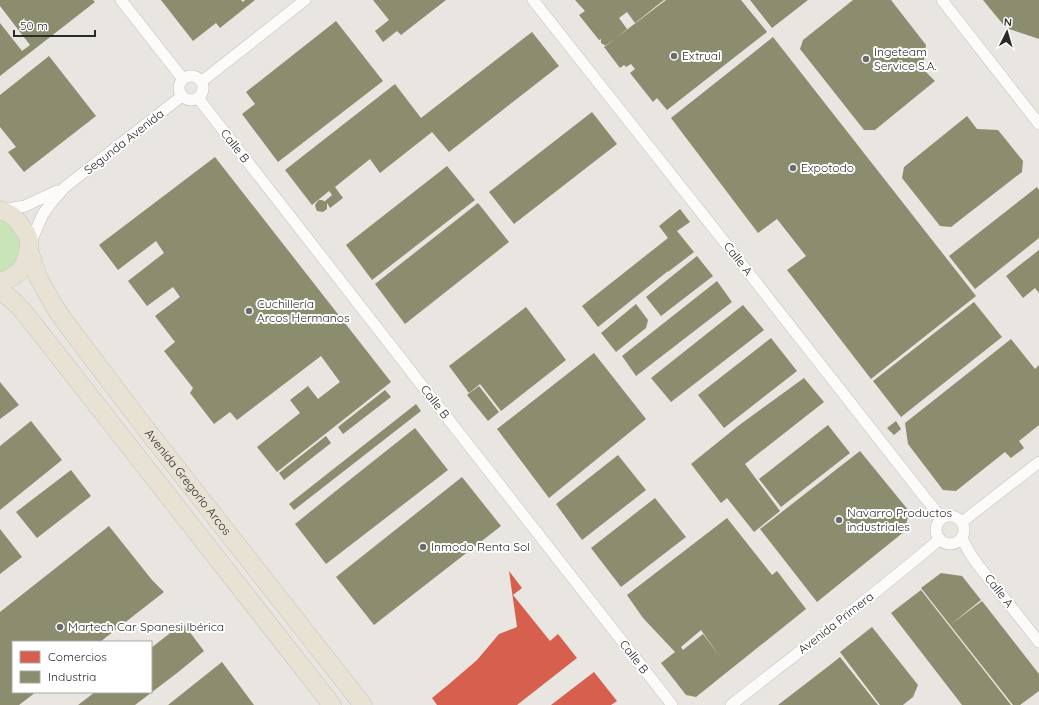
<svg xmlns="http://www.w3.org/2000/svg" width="1039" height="705" font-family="Quicksand,sans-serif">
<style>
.green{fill:#c9e5b8}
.shops{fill:#d6604d}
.industry{fill:#8c8c6e;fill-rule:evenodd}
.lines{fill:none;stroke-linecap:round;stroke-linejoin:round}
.minor-casing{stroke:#c2c1c1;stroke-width:12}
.primary-casing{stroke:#c4c3c1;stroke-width:19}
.minor{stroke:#fcfbfa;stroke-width:11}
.primary{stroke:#e7e2d3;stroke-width:18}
.poi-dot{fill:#6d6b6a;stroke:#fff;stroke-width:1.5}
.labels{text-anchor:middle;stroke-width:4;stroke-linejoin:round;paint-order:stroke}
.poi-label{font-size:12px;fill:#2a2a2a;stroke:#fff;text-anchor:start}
.street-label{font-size:12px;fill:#2a2a2a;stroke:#fff}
</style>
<rect width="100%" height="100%" fill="#e9e5e0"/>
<!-- green -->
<path class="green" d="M0 217H2L22 237 19 262 0 276Z"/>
<!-- shops -->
<path class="shops" d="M509 571 522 588 513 595 550 641 558 634 577 658 517 705H437L432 698 448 685 477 660 499 634 517 627Z
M594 672 617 701 611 705H551Z"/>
<!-- industry -->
<path class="industry" d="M0 0H93L95 2 0 76V23L22 51 30 45 0 6Z
M161 0H241L243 2 245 0H255L220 28 216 23 193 41Z
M373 0H446L401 35 397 31 383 42 375 31 389 20Z
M575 0H664L635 23 627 12 619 18 627 29 606 46 601 43V39L599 40 579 15 585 11Z
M666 0H741L767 32 667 110 657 98 653 102 630 73 635 69 631 64 626 67 624 65 620 68 604 47Z
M750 0H808L772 28Z
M853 0H891L926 45 923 69 935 81 875 130H864L800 49 803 40Z
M983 0H1039V39L1006 28Z
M336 21 383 81 278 162 242 114 255 104 246 92Z
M532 32 559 66 449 152 432 132 380 173 370 159 335 187 343 198 330 208 327 203V209L323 212 317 211 316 209 315 205 317 202 319 200H322L326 202 325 201 332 195 329 191 312 205 285 170 395 84 421 118Z
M773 37 976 296 871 379 787 270 806 256 777 219 758 233 671 118Z
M49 56 96 116 24 172 8 152 16 147 0 127V95Z
M592 112 617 144 514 224 489 192Z
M967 116 977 129 998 130 1023 161 1022 172 951 227 940 226 902 178 904 167Z
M215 157 391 382 277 472 257 447 300 413 290 400 308 386 318 399 340 382 321 356 237 420 230 412 214 424 190 393 193 388 164 351 175 342 155 316 180 297 173 287 147 306 128 281 164 253 156 241 118 270 99 245Z
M447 166 475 200 372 280 346 245Z
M1037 187 1039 190V238L975 289 949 256Z
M478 203 509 242 405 324 375 284Z
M680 209 690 222 677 231 694 252 668 272V271L598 327 582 306 668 238 659 226Z
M1039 250V293L1035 288 1023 298 1006 276Z
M697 256 713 276 661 316 646 297Z
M717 281 732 302 636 376 622 356Z
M974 302 1002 337 901 417 873 381Z
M636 304 648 320 646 328 616 352 601 333Z
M743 305 764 330 671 402 651 378Z
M526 307 566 360 501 411 480 384 469 393 449 366Z
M771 338 797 371 724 428 698 395Z
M1011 339 1035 369 1039 365V425L1019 441 1024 448 1011 458 1005 452 956 491 943 490 908 444 905 423Z
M594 353 646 419 549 498 497 429Z
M804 378 824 402 745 464 780 511 754 532 727 498 721 503 691 464 738 426Z
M0 382 19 405 0 419Z
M479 386 499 412 488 421 467 395Z
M385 390 391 397 343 434 338 427Z
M416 404 421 411 294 510 289 504Z
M31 421 62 460 0 510V446Z
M896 421 901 429 894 435 887 428Z
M828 425 850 453 781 507 759 479Z
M415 428 448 470 326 564 295 524 342 486Z
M326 436 331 443 284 480 279 473Z
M860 451 909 511 905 531 817 602 760 529Z
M618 455 646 490 582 540 556 504Z
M71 470 91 496 37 538 16 512Z
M462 477 501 526 374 625 336 577Z
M655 498 686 537 621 587 591 548Z
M727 518 772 575 777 571 806 609 696 697 686 695 661 663 675 652 643 618 627 595ZM701 630 721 658 703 634 683 650 681 647Z
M109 526 152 580 164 592 100 642H13V692H36L19 705H0V612Z
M0 529 22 557 0 574Z
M941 573 962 576 981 600 950 625 921 588Z
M921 590 986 673 1011 705H962L891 613Z
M982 601 1039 674V691L1020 705H1013L950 625Z
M183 623 204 651 177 673 135 705H78L95 692H151V648Z
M872 627 918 685 913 697 903 705H880L840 652Z
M840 657 878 705H778L830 665Z
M222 662 254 705H168L178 697Z"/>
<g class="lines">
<!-- minor casing -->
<g class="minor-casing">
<path id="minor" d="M121 0 183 79
M533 0 719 235 926 499 942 518
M942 0 1039 124
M179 88a12 12 0 1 1 24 0a12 12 0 1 1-24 0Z
M201 82 305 0
M198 98 438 406 672 705
M1 210 25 206 57 191
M30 244 43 214 51 203 65 187 182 96
M936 530a14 14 0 1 1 28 0a14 14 0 1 1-28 0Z
M962 522 1039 462
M962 538 969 552 978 565 1039 642
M731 705C801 650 872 597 940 539"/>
</g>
<!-- primary casing -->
<g class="primary-casing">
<g id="primary">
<path d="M0 210C10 213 18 219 23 229 25 231 27 234 28 237 30 243 29 250 27 256 24 270 14 278 0 282"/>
<path id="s1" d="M29 250 35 269 38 277 53 304 62 318 146 429 363 705"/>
<path d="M0 291C17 301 29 319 42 335L332 705"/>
</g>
</g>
<!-- minor -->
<use href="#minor" class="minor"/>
<!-- primary -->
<use href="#primary" class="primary"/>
</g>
<!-- markers -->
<g class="poi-dot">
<circle cx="674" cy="56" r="4"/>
<circle cx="866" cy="59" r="4"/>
<circle cx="793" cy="168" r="4"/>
<circle cx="249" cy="311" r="4"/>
<circle cx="839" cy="520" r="4"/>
<circle cx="423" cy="547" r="4"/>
<circle cx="60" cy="627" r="4"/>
</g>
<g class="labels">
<!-- poi labels -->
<g class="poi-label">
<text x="874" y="56">Ingeteam<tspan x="874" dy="14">Service S.A.</tspan></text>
<text x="682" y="60">Extrual</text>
<text x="801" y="172">Expotodo</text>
<text x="257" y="308">Cuchillería<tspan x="257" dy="14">Arcos Hermanos</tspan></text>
<text x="847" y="517">Navarro Productos<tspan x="847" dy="14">industriales</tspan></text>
<text x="431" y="551">Inmodo Renta Sol</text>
<text x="68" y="631">Martech Car Spanesi Ibérica</text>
</g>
<!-- street labels -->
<g class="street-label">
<text transform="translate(124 142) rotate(-38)" y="4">Segunda Avenida</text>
<text transform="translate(235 146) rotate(52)" y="4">Calle B</text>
<text transform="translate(738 259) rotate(52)" y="4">Calle A</text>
<text transform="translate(435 402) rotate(52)" y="4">Calle B</text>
<text dy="4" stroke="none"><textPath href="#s1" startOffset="283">Avenida Gregorio Arcos</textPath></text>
<text transform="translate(999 591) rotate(52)" y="4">Calle A</text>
<text transform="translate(836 623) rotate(-38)" y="4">Avenida Primera</text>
<text transform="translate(634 657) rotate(52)" y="4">Calle B</text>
</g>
</g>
<!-- legend -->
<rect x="12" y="641" width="140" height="52" fill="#ffffff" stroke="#aaaaaa"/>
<rect x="20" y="651" width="20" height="12" fill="#d6604d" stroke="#aaaaaa"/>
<text x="48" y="661" font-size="12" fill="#2a2a2a">Comercios</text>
<rect x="20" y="671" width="20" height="12" fill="#8c8c6e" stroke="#aaaaaa"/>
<text x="48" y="681" font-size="12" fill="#2a2a2a">Industria</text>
<!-- north arrow -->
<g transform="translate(1007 32) rotate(5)" stroke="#ffffff" stroke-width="3" paint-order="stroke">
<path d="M0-3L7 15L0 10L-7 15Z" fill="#2a2a2a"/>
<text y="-6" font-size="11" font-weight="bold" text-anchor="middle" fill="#2a2a2a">N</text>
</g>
<!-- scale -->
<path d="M14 30v6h81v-6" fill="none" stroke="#2a2a2a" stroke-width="2"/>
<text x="20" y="30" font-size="12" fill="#2a2a2a" stroke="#ffffff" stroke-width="3" paint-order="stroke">50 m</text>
</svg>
